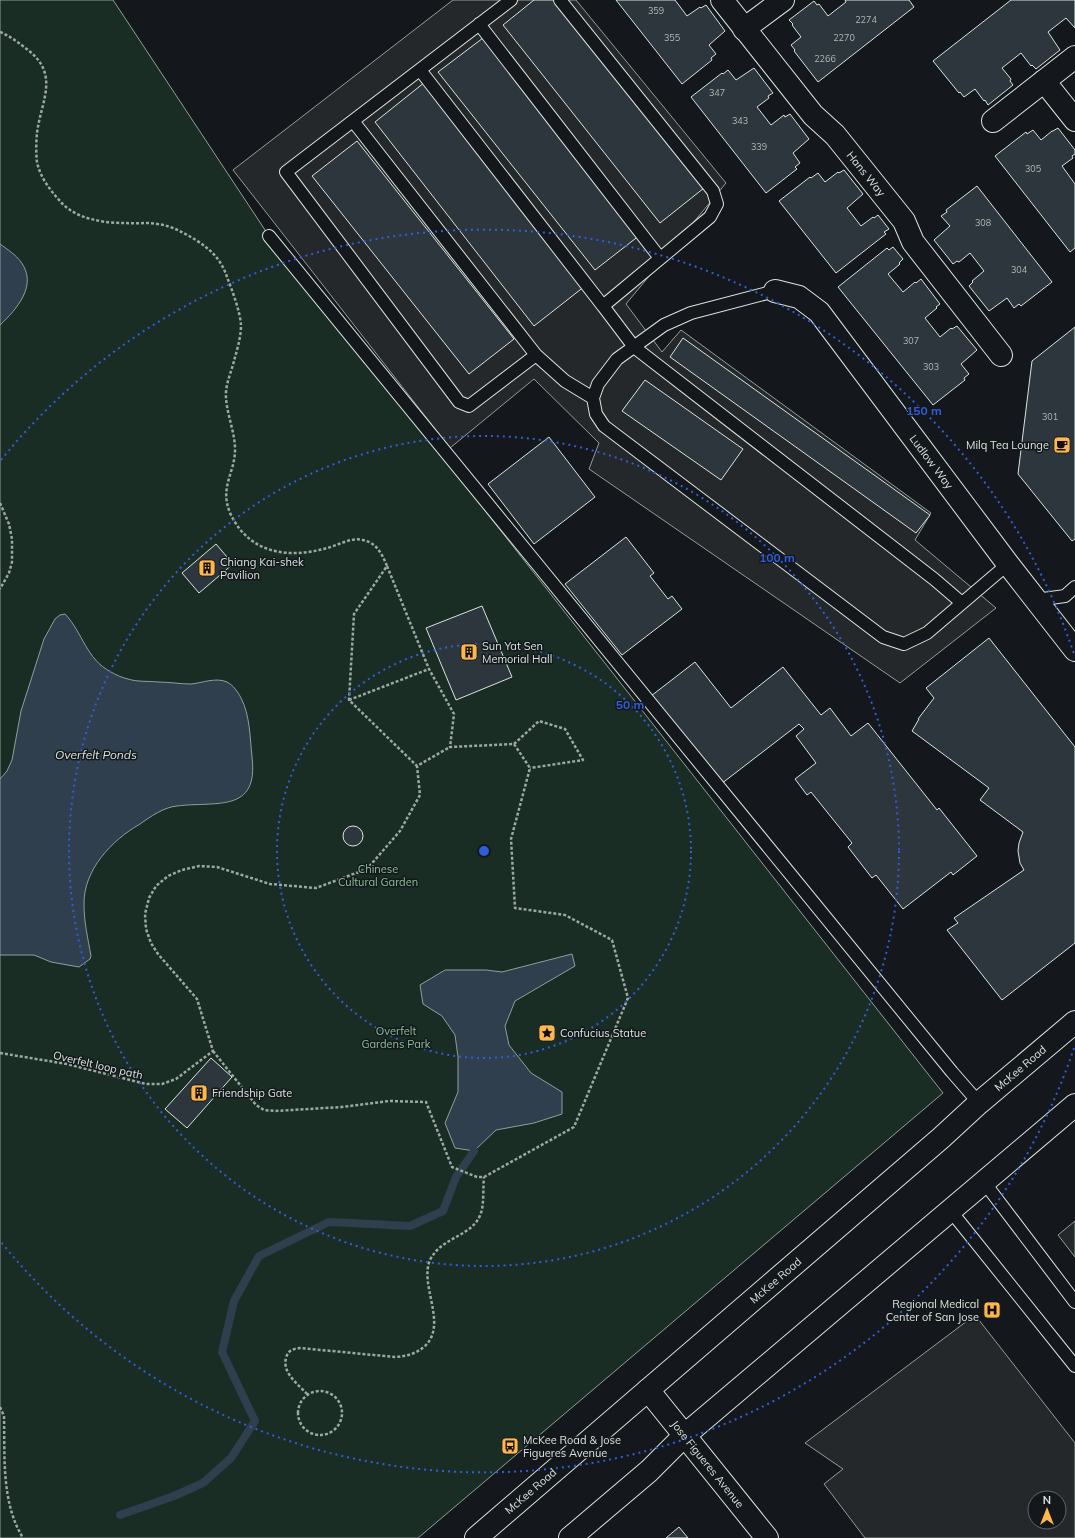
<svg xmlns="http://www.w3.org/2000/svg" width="1075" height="1538" font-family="Mulish,sans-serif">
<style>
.green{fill:#1a2d24;stroke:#939e99}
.parking{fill:#24282b;stroke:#939e99;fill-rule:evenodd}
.water{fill:#2f3f4d;stroke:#939e99}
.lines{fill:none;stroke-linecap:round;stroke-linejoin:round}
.stream{stroke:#2f3f4d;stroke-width:8}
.building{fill:#2c363c;stroke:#d8e6dc}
.service-casing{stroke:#d8e6dc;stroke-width:14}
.minor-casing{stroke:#d8e6dc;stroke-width:24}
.tertiary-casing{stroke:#d8e6dc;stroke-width:24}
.primary-casing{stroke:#d8e6dc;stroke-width:24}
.path{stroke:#9da8a2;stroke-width:2.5;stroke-dasharray:3 2;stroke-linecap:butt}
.service{stroke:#14181c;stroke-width:12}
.minor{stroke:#14181c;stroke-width:22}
.tertiary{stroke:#14181c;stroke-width:22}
.primary{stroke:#14181c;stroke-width:22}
.ring{fill:none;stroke:#305dd8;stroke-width:2;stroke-dasharray:2 4}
.labels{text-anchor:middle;stroke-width:3;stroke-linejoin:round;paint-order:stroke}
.number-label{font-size:9px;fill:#adbab4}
.street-label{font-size:11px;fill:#d8e6dc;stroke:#14181c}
.poi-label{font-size:11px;fill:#d8e6dc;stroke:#14181c;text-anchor:start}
.park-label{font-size:11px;fill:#8ac095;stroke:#14181c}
.water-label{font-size:12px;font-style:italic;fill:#d8e6dc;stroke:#14181c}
.centre{fill:#305dd8;stroke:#14181c;stroke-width:2}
.ring-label{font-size:12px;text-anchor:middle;font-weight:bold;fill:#305dd8;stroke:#14181c;stroke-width:3;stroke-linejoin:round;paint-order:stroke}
</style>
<rect width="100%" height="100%" fill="#14181c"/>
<!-- green -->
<path class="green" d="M0 0H113L269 236 943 1093 418 1538H0Z"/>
<!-- parking -->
<path class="parking" d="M453 0H576L726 183 626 304 662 352 681 330 931 513 915 540 996 608 900 683 589 469 599 443 534 379 450 448 233 170Z
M1075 1221V1257L1058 1235Z
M975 1315 1075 1443V1538H865L824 1484 843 1469 805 1443ZM1035 1498H1059V1522H1035Z"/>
<!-- water -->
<path class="water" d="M0 244C7 249 16 255 21 262 38 285 17 309 0 325Z
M65 614C83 633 86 659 111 672 116 675 123 678 128 679 137 682 149 681 158 682 169 682 180 684 191 684 202 683 216 677 227 682 233 685 238 692 241 698 250 715 250 738 252 757 259 814 215 801 177 806 164 807 150 817 140 824 112 840 83 870 84 905 84 922 88 939 91 956L90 959 79 967 51 962 34 955H0V779L7 771 12 760 21 711 44 639 55 619 60 615Z
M572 954 575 966 515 1001 505 1026 509 1045 531 1073 562 1092V1114L534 1123 496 1130 474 1151 455 1148 445 1123 458 1092V1057L455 1035 442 1016 423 1004 420 985 445 970H486L502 972Z"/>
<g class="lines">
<!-- stream -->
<path class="stream" d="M120 1515 174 1496 203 1483 231 1458 255 1421 222 1352 234 1301 259 1256 329 1222 410 1226 443 1211 456 1177 474 1151"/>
</g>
<!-- building -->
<path class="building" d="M534 0H555L704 188 660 223 503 25Z
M616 0H675L687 16 700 7 701 8 706 5 725 31 709 45 716 54 711 58 712 60 682 84Z
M845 0H909L914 7 818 82 794 51 795 50 791 45 801 37 792 25 793 24 789 20 814 1 817 5 819 4 828 16 846 2Z
M1011 0H1075V28L1066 18 1048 32 1060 50 1036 69 1032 65 1031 66 1021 53 1002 68 1011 79 1010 81 1013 85 988 105 985 100 984 101 975 89 964 97 960 92 959 93 933 61Z
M483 38 640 235 595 270 438 72Z
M754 68 773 93 768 96 769 98 757 107 771 125 784 115 785 117 790 114 809 139 793 153 800 163 795 167 797 169 766 193 691 97 722 73 723 74 728 70 736 80Z
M425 82 585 286 534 326 375 122Z
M1058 128 1075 150V154L1072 156 1073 158 1062 166 1075 184V248L1070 252 995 156 1026 132 1027 134 1033 130 1041 140 1052 131H1053Z
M357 141 514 339 469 374 312 176Z
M844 170 863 194 847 208 861 226 873 217 874 218 878 215 889 229 884 232 886 234 836 273 779 201 810 177 811 178 818 173 825 182 838 172 839 173Z
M977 186 1052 282 1021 306 1019 304 1014 308 1007 298 989 311 969 286 973 282 972 281 984 271 970 253 959 262 957 261 953 264 934 240 950 226 941 216 947 212 946 210Z
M893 247 903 259 899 263 900 264 888 274 903 292 915 282 916 283 921 279 940 304 936 307 937 308 925 318 940 337 951 328 952 329 957 326 977 350 961 364 969 374 964 378 965 380 933 405 838 287 887 248 889 250Z
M1075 327V539L1072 541 1018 474 1032 361Z
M683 338 930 515 916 533 670 357Z
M645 380 743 449 721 480 622 411Z
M549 437 595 497 534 544 488 484Z
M626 537 654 573 650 576 668 599 672 596 682 609 622 655 565 584Z
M216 544 233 564 199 593 182 573Z
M482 606 512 677 456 700 426 628Z
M989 638 1075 747V943L1002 1000 947 930 958 923 954 918 1024 870 1020 863 1018 851 1019 843 1023 832 980 800 989 788 912 731 919 719H918L934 698 926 688Z
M695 662 731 708 783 667 821 715 830 708 851 736 868 723 937 810 939 808 977 856 953 875 951 872 903 909 876 875 872 878 848 847 852 843 811 792 807 795 795 779 816 763 796 736 804 729 799 724 721 784 651 696Z
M343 836a10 10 0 1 1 20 0a10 10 0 1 1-20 0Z
M211 1058 232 1077 187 1128 165 1109Z
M679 1527 688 1538H666Z"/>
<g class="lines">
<!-- service casing -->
<g class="service-casing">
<path id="service" d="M511 0 286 172 459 402 469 406 536 355 565 381 593 398
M560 0 713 191 717 204 710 217 603 306 634 347 934 579 962 603
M479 24 660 258
M420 70 603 306
M353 121 536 355
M269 236 952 1072 979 1103
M775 291 691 313 664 325 617 359 598 384 593 398 596 414 604 426 883 637 904 644 927 633 1008 564
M1036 600 1065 596 1075 587
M984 1182 1075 1302
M950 1210 1075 1366"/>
</g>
<!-- minor casing -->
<g class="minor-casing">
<g id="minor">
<path id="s1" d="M722 0 813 115 835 135 904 221 913 242 1001 355"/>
<path d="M744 29 783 0"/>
<path d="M1044 81 1075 120"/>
<path d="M993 121 1075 57"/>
<path id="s2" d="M775 291 799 297 819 312 1008 564 1075 650"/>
</g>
</g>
<!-- tertiary casing -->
<g class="tertiary-casing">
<g id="tertiary">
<path id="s3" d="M648 1390 767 1538"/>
</g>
</g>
<!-- primary casing -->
<g class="primary-casing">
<g id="primary">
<path id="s4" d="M476 1538 941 1138 979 1103 1075 1022"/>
<path d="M570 1538 649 1471 685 1435 1075 1105"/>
</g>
</g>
<!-- path -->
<path class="path" d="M0 32C10 36 19 43 28 50 60 75 41 101 37 133 36 142 36 154 37 162 40 177 50 190 60 201 75 219 103 223 125 223 136 224 147 222 158 224 172 226 184 233 196 240 211 250 221 259 227 277 232 290 240 311 241 325 241 337 237 350 234 361 231 373 225 385 226 398 227 414 234 430 235 447 236 473 218 487 231 515 250 554 289 559 327 548 339 545 351 537 363 540 377 543 382 554 387 566
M0 503 9 524 12 539V562L9 573 0 589
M349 700 429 669
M514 744 539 721 565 729 583 760 530 768
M213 1051 256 1105 264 1110 275 1111 342 1107 389 1101 426 1102 452 1167 477 1177H484L574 1127 628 998 612 940 565 915 515 908 511 839 530 768 514 744 450 747 454 714 429 669 387 566 354 614 349 700 417 766 450 747
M0 1053 67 1064 146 1084H162L176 1079 213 1051 197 999 158 954 151 943 146 929 145 914 149 898 156 886 168 876 182 870 199 866 217 867 270 884 316 888 367 869 400 831 420 795 417 766
M298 1413a22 22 0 1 1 44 0a22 22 0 1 1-44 0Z
M307 1394C298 1384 282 1373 286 1358 288 1350 293 1349 300 1348L395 1357C407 1356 416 1354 425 1346 448 1324 419 1285 430 1260 442 1236 473 1237 481 1213 484 1205 483 1186 484 1177
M0 1407 4 1416C5 1457 1 1502 23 1538"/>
<!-- service -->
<use href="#service" class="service"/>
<!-- minor -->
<use href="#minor" class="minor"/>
<!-- tertiary -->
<use href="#tertiary" class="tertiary"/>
<!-- primary -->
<use href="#primary" class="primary"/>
</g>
<!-- distance rings -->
<g class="ring">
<circle cx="484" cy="851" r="207"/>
<circle cx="484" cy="851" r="415"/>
<path d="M1074 1048A622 622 0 0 1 1 1242M1 460A622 622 0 0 1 1074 654"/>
</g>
<!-- icons -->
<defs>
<g id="cafe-square" transform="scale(0.9)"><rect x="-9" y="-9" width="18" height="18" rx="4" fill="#ffb74d" stroke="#14181c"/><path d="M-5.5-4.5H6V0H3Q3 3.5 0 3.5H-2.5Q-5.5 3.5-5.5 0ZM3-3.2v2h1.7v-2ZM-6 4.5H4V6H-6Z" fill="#111"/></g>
<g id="building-square" transform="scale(0.9)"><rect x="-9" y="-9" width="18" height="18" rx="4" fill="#ffb74d" stroke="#14181c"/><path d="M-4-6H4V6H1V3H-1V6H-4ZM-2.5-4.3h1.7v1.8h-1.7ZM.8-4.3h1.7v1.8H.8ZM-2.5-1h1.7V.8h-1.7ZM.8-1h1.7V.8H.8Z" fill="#111"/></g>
<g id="sight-square" transform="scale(0.9)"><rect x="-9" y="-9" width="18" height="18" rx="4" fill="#ffb74d" stroke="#14181c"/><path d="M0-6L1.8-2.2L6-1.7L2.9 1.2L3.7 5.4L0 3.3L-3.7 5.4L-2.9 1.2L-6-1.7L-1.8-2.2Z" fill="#111"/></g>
<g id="hospital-square" transform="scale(0.9)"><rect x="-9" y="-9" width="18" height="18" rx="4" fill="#ffb74d" stroke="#14181c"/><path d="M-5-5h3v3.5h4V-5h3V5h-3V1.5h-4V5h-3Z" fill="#111"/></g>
<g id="bus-square" transform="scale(0.9)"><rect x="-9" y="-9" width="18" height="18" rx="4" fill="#ffb74d" stroke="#14181c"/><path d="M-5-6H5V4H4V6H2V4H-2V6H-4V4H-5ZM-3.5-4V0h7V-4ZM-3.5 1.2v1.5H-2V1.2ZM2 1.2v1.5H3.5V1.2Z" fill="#111"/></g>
</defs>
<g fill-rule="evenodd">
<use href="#cafe-square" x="1062" y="445"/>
<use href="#building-square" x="207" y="568"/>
<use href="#building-square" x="469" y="652"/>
<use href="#sight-square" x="547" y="1033"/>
<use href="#building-square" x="199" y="1093"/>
<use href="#hospital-square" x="992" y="1310"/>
<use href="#bus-square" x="510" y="1446"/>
</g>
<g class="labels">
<!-- number labels -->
<g class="number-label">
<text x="656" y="14">359</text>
<text x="866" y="23">2274</text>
<text x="672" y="41">355</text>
<text x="844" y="41">2270</text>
<text x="825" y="62">2266</text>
<text x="717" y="96">347</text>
<text x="740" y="124">343</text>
<text x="759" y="150">339</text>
<text x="1033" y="172">305</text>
<text x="983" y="226">308</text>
<text x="1019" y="273">304</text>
<text x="911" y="344">307</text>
<text x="931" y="370">303</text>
<text x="1050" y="420">301</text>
</g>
<!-- street labels -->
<g class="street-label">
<text dy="4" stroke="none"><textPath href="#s1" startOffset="226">Hans Way</textPath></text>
<text dy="4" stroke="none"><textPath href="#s2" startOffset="237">Ludlow Way</textPath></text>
<text transform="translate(98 1065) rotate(13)" y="4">Overfelt loop path</text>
<text dy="4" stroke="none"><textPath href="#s4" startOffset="719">McKee Road</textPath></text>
<text dy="4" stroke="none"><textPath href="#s4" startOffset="395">McKee Road</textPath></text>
<text dy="4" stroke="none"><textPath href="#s3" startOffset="95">Jose Figueres Avenue</textPath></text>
<text dy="4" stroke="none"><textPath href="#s4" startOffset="72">McKee Road</textPath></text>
</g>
<!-- poi labels -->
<g class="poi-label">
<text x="1049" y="449" text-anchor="end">Milq Tea Lounge</text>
<text x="220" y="566">Chiang Kai-shek<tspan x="220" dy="13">Pavilion</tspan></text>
<text x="482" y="650">Sun Yat Sen<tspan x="482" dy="13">Memorial Hall</tspan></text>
<text x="560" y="1037">Confucius Statue</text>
<text x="212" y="1097">Friendship Gate</text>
<text x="979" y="1308" text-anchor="end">Regional Medical<tspan x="979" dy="13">Center of San Jose</tspan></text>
<text x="523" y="1444">McKee Road &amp; Jose<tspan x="523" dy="13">Figueres Avenue</tspan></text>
</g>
<!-- park labels -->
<g class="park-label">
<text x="378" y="873">Chinese<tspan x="378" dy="13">Cultural Garden</tspan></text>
<text x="396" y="1035">Overfelt<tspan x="396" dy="13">Gardens Park</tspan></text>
</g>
<!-- water labels -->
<g class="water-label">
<text x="96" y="759">Overfelt Ponds</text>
</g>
</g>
<circle cx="484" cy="851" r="6" class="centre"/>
<g class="ring-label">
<text x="924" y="415">150 m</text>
<text x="777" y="562">100 m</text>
<text x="630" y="709">50 m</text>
</g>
<!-- north arrow -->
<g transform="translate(1047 1510)"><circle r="19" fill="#14181c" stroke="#626a69"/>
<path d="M0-3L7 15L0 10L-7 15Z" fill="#ffb74d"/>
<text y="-6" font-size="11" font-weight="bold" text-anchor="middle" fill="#d8e6dc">N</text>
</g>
</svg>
